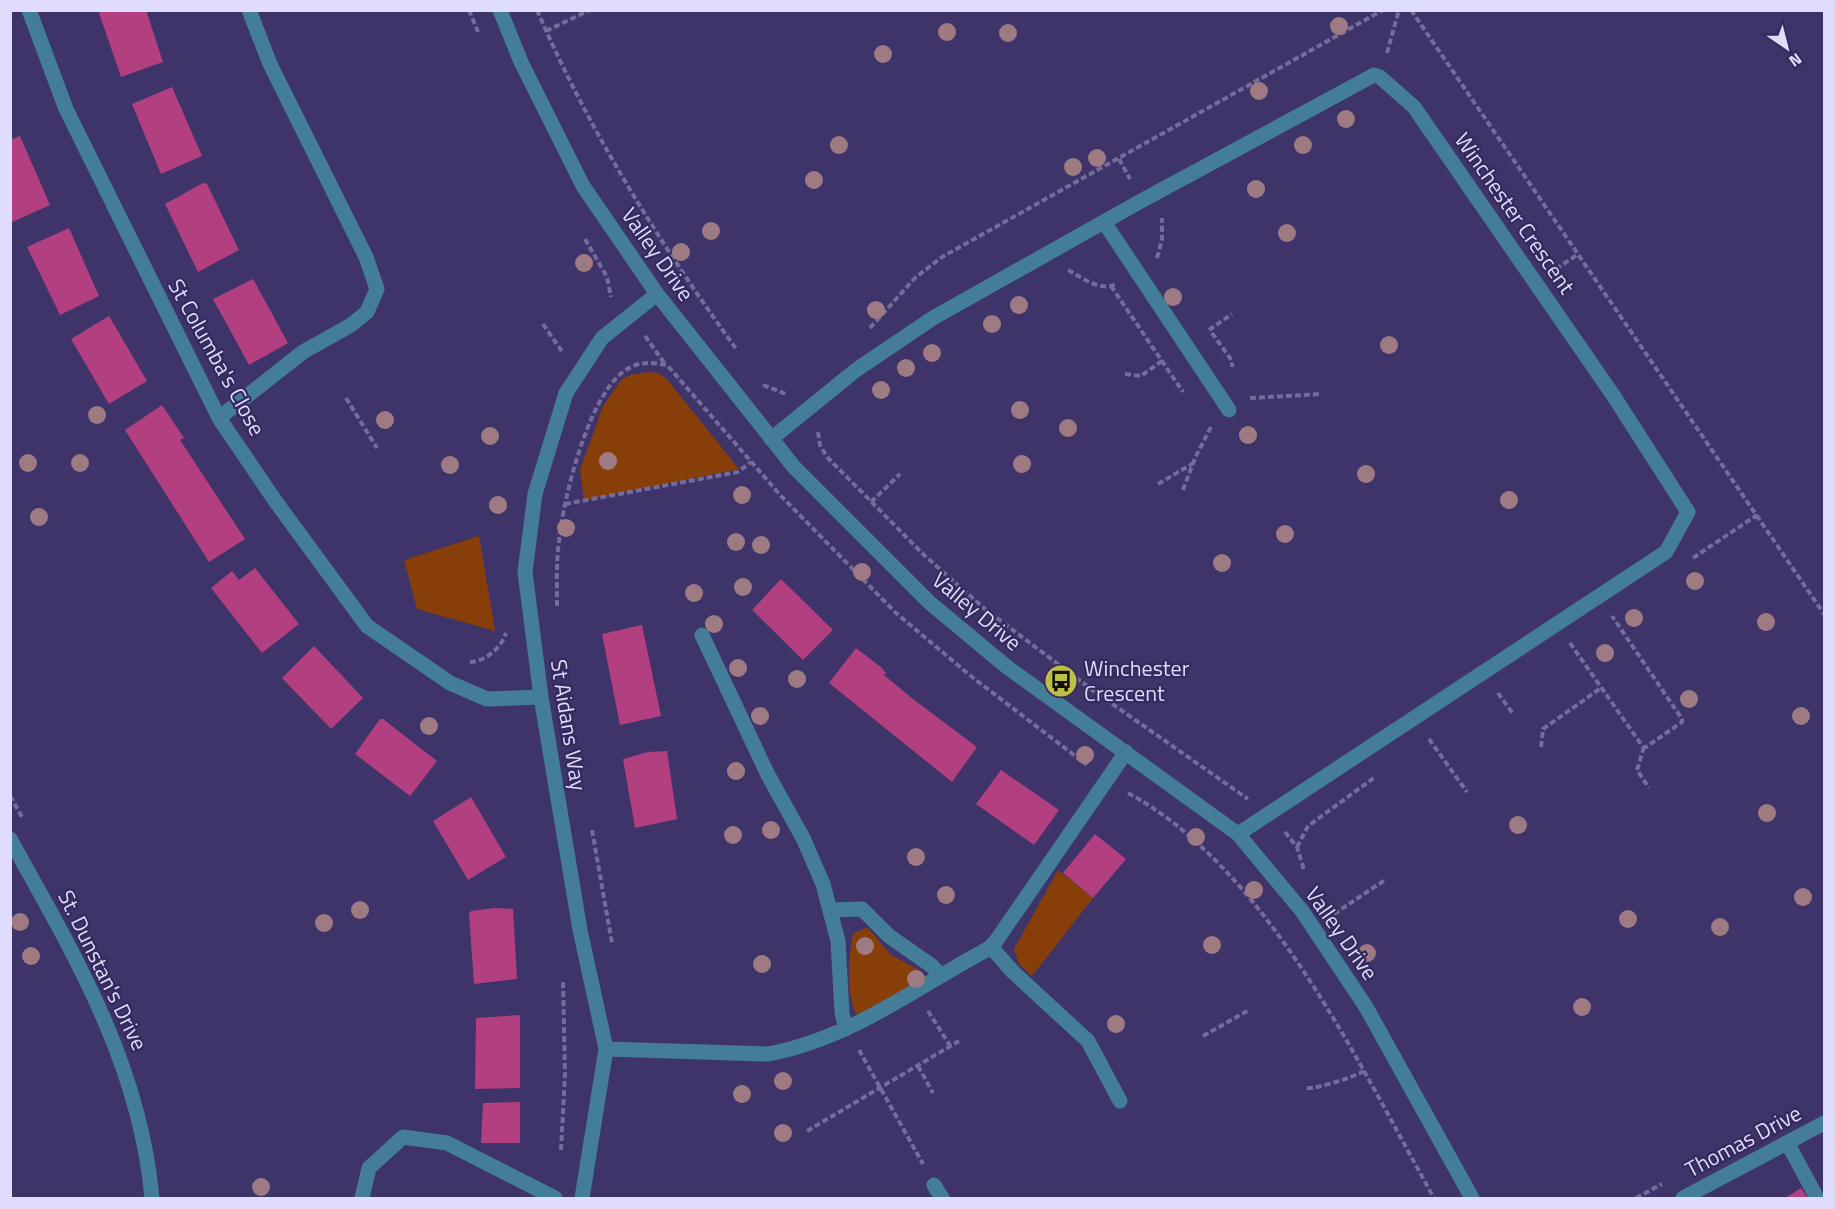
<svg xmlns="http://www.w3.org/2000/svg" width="1835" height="1209" font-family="'Titillium Web',sans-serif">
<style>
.green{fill:#873e08}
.building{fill:#b23f7f}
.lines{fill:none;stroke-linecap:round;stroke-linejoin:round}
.path{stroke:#746c9b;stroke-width:4;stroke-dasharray:6 3;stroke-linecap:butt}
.minor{stroke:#437d97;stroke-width:15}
.tree{fill:#9e7b82}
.labels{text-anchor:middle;stroke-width:4.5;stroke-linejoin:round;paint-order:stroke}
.street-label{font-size:22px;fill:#dfdcfd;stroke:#342a5e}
.poi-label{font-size:22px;fill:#dfdcfd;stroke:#342a5e;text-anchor:start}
</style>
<rect width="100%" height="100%" fill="#3e346a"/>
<!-- green -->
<path class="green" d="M648 372 658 373 666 378 739 469 584 500 580 470 603 406 622 379 630 375Z
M479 536 495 631 417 609 404 560Z
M1058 870 1093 898 1032 976 1019 964 1014 949Z
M867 927 890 954 922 972 926 978 858 1015C845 1002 849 952 853 934Z"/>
<!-- building -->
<path class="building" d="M98 10H146L163 62 121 77Z
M172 87 202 156 161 174 132 104Z
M20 136 50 205 10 223V140Z
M203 183 207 184 239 250 198 272 165 204Z
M69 228 99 296 60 315 27 247Z
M253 279 288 343 249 365 213 299Z
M109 316 147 381 109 404 71 339Z
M162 405 184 438 180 440 245 539 209 562 125 430Z
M255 568 299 624 262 653 211 588 232 571 239 580Z
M781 579 833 630 803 660 752 610Z
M642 625 661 716 620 725 602 634Z
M314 646 363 698 331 729 282 678Z
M856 648 882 668 886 673 884 675 913 699 977 747 952 782 829 683Z
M380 719H383L437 761 410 796 355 754Z
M667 751 677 819 635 828 623 759 648 752Z
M1001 770 1059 810 1034 845 976 804Z
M471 797 506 857 468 880 433 821Z
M1095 834 1126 859 1093 898 1063 873Z
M494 908 513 909 517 979 474 984 469 914 471 911Z
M520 1015V1088L475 1089 476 1018Z
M520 1102V1143H481L483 1103Z
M1801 1188 1808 1198H1785Z"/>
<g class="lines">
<!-- path -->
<path class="path" d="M469 10 478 32
M537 10C589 131 660 244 737 350
M1411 10 1824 614
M546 31 590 10
M1387 53 1399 10
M1119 159 1130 179
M585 239 607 277 611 297
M1157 258 1162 240V218
M1556 269 1577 255
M1068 270C1083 278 1099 292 1116 284
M1111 286 1183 392
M543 324 563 353
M870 328 915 278 942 257 1383 10
M1209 330 1232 314
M1212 333 1232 361V367
M645 336 665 364
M1125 374 1141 376 1162 361
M763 385 786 394
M346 398 377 448
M1250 398 1321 394
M818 432 820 445 827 457 925 556 985 609 1091 689 1248 799
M1158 484 1192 464
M1183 490 1195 458 1211 427
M871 502 900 474
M565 504 738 472 751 462
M1693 558 1757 515
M557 606C557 585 556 563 559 541 563 500 590 385 631 367 643 361 655 363 667 365L781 496 896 613 972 677 1087 765
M1570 643 1643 747H1646L1682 722V719L1612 616
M470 662C486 661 501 648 506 633
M1498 693 1513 714
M1429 739 1467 792
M1541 747 1543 729 1601 688
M1644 747 1637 770 1649 788
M1128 793C1268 869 1358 1063 1434 1198
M10 796 22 817
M592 830 612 943
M1285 832 1297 847 1304 870
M1297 847 1308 826 1375 777
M1334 914 1385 880
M928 1011 951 1047
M1203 1036 1249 1010
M859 1050 923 1164
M918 1066 933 1093
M1307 1088C1317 1089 1354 1077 1364 1071
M807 1131 959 1041
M561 1150 565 1074 563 981
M1636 1198 1662 1184"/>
<!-- minor -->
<path class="minor" d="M29 10 66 109 219 418 276 502 367 626 450 683 487 699 541 697
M500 10 521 62 583 186 657 294 794 467 930 603 1007 667 1238 834 1302 911 1366 1007 1472 1198
M1104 222 1229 410
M219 418 303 352 351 325 367 312 377 289 366 257 270 64 249 10
M771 439 856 370 933 318 1141 201 1374 75 1380 77 1414 107 1613 395 1688 512 1666 552 1238 834
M702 635 768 775 803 838 823 884 838 941 842 1013 846 1029
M10 839C74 954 140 1064 152 1198
M831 910 862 909 889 936 932 966 941 976
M991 947 1013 972 1088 1041 1120 1101
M606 1049 768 1054C851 1039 916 987 988 949L996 941 1126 752
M1788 1144 1817 1198
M934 1185 942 1198
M362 1198 369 1168 403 1137 447 1143 555 1198
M582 1198 606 1049 580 930 541 697 525 572 535 494 566 393 602 338 657 294
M1683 1198 1824 1123"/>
</g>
<!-- trees -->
<g class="tree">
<circle cx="1339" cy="26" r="9"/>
<circle cx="947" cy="32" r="9"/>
<circle cx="1008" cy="33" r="9"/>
<circle cx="883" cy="54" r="9"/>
<circle cx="1259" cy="91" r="9"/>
<circle cx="1346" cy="119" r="9"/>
<circle cx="839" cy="145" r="9"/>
<circle cx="1303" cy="145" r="9"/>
<circle cx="1097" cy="158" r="9"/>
<circle cx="1073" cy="167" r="9"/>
<circle cx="814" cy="180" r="9"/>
<circle cx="1256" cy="189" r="9"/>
<circle cx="711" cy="231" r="9"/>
<circle cx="1287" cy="233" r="9"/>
<circle cx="681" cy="252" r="9"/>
<circle cx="584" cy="263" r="9"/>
<circle cx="1173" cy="297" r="9"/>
<circle cx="1019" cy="305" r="9"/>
<circle cx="876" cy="310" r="9"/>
<circle cx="992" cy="324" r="9"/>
<circle cx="1389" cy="345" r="9"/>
<circle cx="932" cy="353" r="9"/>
<circle cx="906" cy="368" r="9"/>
<circle cx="881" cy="390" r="9"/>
<circle cx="1020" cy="410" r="9"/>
<circle cx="97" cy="415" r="9"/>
<circle cx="385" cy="420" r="9"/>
<circle cx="1068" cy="428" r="9"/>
<circle cx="1248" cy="435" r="9"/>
<circle cx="490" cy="436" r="9"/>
<circle cx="608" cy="461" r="9"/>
<circle cx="28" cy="463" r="9"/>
<circle cx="80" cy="463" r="9"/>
<circle cx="1022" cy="464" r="9"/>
<circle cx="450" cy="465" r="9"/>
<circle cx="1366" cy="474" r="9"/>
<circle cx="742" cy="495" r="9"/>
<circle cx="1509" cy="500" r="9"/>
<circle cx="498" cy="505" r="9"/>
<circle cx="39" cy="517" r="9"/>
<circle cx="566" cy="528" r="9"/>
<circle cx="1285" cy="534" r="9"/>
<circle cx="736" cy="542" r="9"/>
<circle cx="761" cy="545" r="9"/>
<circle cx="1222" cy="563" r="9"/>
<circle cx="862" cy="572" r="9"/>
<circle cx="1695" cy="581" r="9"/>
<circle cx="743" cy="587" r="9"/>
<circle cx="694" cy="593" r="9"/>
<circle cx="1634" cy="618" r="9"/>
<circle cx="1766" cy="622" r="9"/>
<circle cx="714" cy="624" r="9"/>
<circle cx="1605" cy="653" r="9"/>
<circle cx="738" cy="668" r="9"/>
<circle cx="797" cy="679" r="9"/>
<circle cx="1689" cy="699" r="9"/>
<circle cx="760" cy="716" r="9"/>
<circle cx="1801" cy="716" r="9"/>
<circle cx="429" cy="726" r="9"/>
<circle cx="1085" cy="755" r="9"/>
<circle cx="736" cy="771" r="9"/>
<circle cx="1767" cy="813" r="9"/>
<circle cx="1518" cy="825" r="9"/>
<circle cx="771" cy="830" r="9"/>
<circle cx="733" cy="835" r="9"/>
<circle cx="1196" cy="837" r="9"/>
<circle cx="916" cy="857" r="9"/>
<circle cx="1254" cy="890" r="9"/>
<circle cx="946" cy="895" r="9"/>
<circle cx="1803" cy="897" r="9"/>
<circle cx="360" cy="910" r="9"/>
<circle cx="1628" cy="919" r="9"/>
<circle cx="20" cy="922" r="9"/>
<circle cx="324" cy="923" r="9"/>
<circle cx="1720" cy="927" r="9"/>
<circle cx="1212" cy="945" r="9"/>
<circle cx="865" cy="946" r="9"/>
<circle cx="1367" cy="953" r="9"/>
<circle cx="31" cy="956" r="9"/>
<circle cx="762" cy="964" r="9"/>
<circle cx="916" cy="979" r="9"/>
<circle cx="1582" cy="1007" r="9"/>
<circle cx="1116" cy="1024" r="9"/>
<circle cx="783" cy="1081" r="9"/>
<circle cx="742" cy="1094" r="9"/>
<circle cx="783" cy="1133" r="9"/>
<circle cx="261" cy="1187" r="9"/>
</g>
<!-- icons -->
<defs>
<g id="bus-disc" transform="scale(1.725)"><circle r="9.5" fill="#bebf42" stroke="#342a5e"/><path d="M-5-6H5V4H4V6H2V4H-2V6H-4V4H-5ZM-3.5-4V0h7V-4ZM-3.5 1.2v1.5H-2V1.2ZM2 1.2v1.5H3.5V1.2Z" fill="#111"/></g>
</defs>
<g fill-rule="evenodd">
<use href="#bus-disc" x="1061" y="681"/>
</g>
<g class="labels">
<!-- street labels -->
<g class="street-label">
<text transform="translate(1515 213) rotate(55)" y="8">Winchester Crescent</text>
<text transform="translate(658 254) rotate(55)" y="8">Valley Drive</text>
<text transform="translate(217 357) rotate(61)" y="8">St Columba's Close</text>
<text transform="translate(977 611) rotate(40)" y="8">Valley Drive</text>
<text transform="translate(569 725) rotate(81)" y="8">St Aidans Way</text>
<text transform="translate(1342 933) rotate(55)" y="8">Valley Drive</text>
<text transform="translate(103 970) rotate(64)" y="8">St. Dunstan's Drive</text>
<text transform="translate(1743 1141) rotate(-28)" y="8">Thomas Drive</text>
</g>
<!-- poi labels -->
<g class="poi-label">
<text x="1084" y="676">Winchester<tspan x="1084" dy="25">Crescent</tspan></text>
</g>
</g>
<!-- border -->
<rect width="1835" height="1209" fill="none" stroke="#dfdcfd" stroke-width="24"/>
<!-- north arrow -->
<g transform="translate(1787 48) rotate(145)" stroke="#342a5e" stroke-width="4.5" paint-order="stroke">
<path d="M0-4.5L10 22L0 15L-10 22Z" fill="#dfdcfd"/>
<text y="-9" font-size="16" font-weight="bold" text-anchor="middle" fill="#dfdcfd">N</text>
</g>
</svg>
